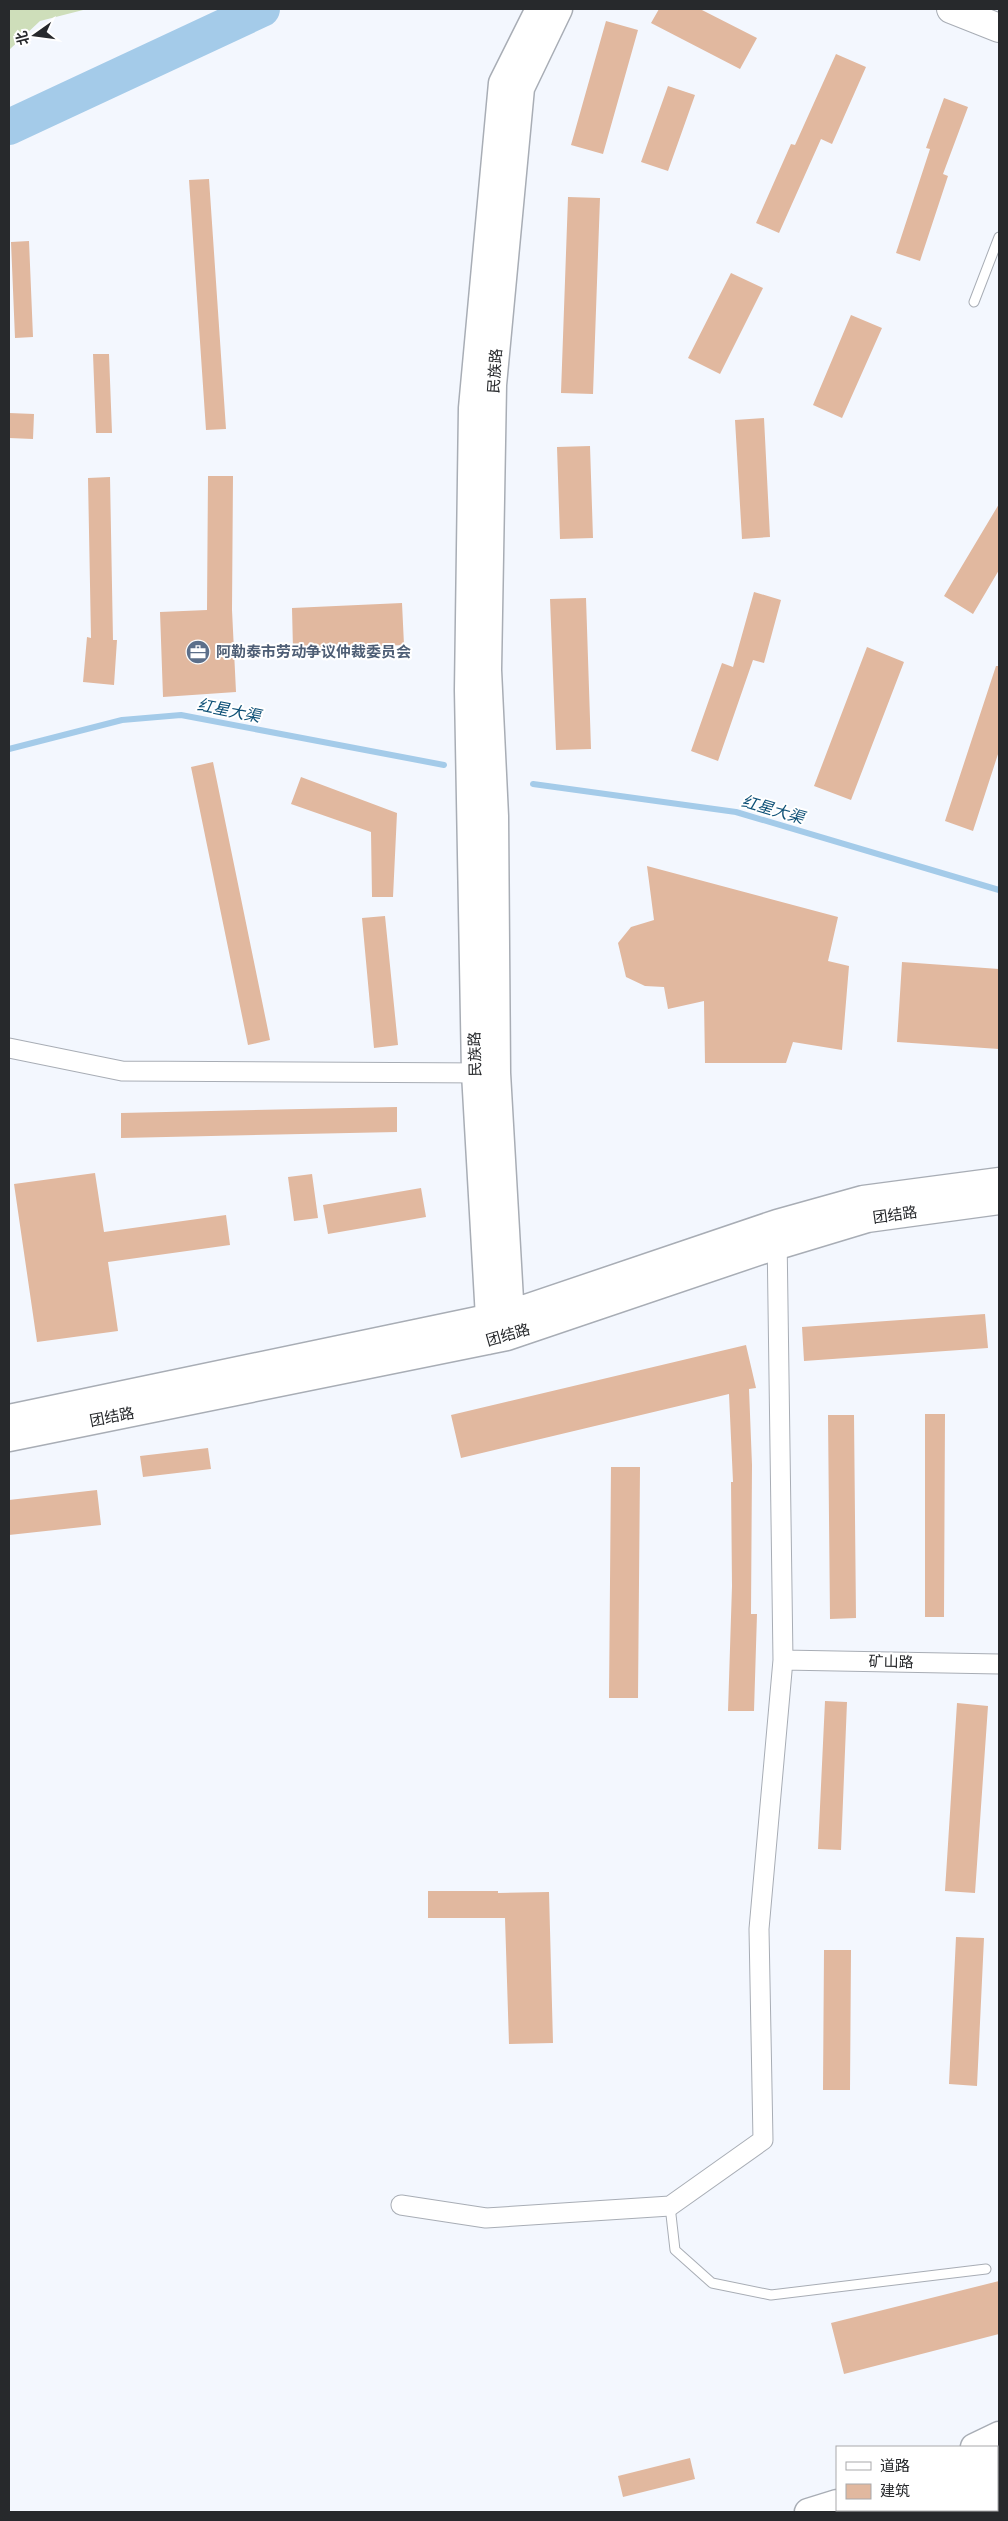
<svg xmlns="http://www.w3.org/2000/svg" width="1008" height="2521" font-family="Lato,'Noto Sans SC',sans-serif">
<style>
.green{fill:#cedeba}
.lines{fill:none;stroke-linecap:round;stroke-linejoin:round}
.stream{stroke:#a4cbe9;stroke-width:6}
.river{stroke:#a4cbe9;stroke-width:36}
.building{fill:#e1b89f}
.lane-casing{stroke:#a8adb5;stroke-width:11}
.street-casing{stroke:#a8adb5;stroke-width:21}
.secondary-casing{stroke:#a8adb5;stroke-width:29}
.highway-casing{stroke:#a8adb5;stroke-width:30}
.lane{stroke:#fff;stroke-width:9}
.street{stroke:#fff;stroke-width:19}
.secondary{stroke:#fff;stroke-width:26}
.highway{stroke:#fff;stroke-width:28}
.labels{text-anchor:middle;stroke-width:4;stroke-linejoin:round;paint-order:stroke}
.street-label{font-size:15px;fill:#27292c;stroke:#fff}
.service-label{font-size:15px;font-weight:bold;fill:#4e5e75;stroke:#fff;text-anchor:start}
.water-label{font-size:16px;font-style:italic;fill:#0f5177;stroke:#fff}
</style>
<rect width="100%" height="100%" fill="#f3f7fe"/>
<!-- green -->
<path class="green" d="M9 9H87L40 21 9 50Z"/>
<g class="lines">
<!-- stream -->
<path class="stream" d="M9 749 122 720 181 715 444 765
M533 784 736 812 999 890"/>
<!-- river -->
<path class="river" d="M9 127 262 9"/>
</g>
<!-- building -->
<path class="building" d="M659 9H700L757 38 740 69 651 23Z
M606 21 638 30 603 154 571 145Z
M836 54 866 67 832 144 821 139 779 233 756 223 791 144 795 145Z
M668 86 695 95 668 171 641 162Z
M944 98 968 107 943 174 948 176 920 261 896 253 930 149 926 148Z
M209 179 226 429 206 430 189 180Z
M568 197 600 198 593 394 561 393Z
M29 241 33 337 15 338 11 242Z
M731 273 763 288 720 374 688 358Z
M851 315 882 328 842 418 813 405Z
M93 354H109L112 433H96Z
M9 413 34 414 33 439 9 438Z
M764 418 770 537 742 539 735 420Z
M590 446 593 538 560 539 557 447Z
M208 476H233L232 610 236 692 163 697 160 612 207 610Z
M110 477 113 640H117L114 685 83 682 87 637 91 638 88 478Z
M999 504V570L973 614 944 596Z
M754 592 781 600 764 663 753 660 718 761 691 751 722 663 733 667Z
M586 598 591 749 556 750 550 599Z
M402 603 404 645 293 650 292 608Z
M867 647 904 662 851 800 814 786Z
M996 666H999V751L973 831 945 821Z
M213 762 270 1040 248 1045 191 767Z
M301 777 397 813 393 897H372L371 832 291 804Z
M647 866 838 917 828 961 849 966 842 1050 793 1042 786 1063H705L704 1001 668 1009 664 987 645 986 626 977 618 943 631 927 654 920Z
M385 916 398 1045 374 1048 362 918Z
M902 962 999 969V1049L897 1042Z
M397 1107V1132L121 1138V1113Z
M95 1173 104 1232 226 1215 230 1245 108 1262 118 1331 37 1342 14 1184Z
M312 1174 318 1218 294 1221 288 1177Z
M421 1188 426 1217 328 1234 323 1205Z
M985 1314 988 1348 804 1361 802 1327Z
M746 1345 756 1388 749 1389 752 1465 751 1614H757L754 1711H728L732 1586 731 1482H733L729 1394 461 1458 451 1415Z
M925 1414H945L944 1617H925Z
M828 1415H854L856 1618 830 1619Z
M208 1448 211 1469 143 1477 140 1456Z
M611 1467H640L638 1698H609Z
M97 1490 101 1525 9 1535V1500Z
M825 1701 847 1702 841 1850 818 1849Z
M957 1703 988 1706 975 1893 945 1891Z
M428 1891H498V1893L549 1892 553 2043 509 2044 505 1918H428Z
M956 1937 984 1938 977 2086 949 2084Z
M824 1950H851L850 2090H823Z
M999 2281V2334L844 2374 831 2323Z
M690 2458 695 2479 623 2497 618 2476Z"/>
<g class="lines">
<!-- lane casing -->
<g class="lane-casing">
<path id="lane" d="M974 302 999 237
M670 2206 675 2250 712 2283 771 2295 986 2269"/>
</g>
<!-- street casing -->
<g class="street-casing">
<path id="street" d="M9 1048 122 1071 486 1073
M783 1660 999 1664
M401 2205 486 2218 670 2206 763 2140 759 1929 783 1660 777 1234"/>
</g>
<!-- secondary casing -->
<g class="secondary-casing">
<path id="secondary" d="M512 1335 497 1073 495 816 488 670 493 385 521 88 559 9
M488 1341 489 1318 475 1073 468 690 472 408 502 83 539 9
M9 1418 511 1313 777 1223 863 1199 999 1181
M9 1438 507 1337 761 1251 867 1219 999 1201
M974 2447 999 2435
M808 2512 837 2503
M866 2512 872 2510"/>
</g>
<!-- highway casing -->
<g class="highway-casing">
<path id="highway" d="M951 9 999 28"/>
</g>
<!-- lane -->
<use href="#lane" class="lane"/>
<!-- street -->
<use href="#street" class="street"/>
<!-- secondary -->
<use href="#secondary" class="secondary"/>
<!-- highway -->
<use href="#highway" class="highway"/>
</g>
<!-- icons -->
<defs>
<g id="office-disc" transform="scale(1.25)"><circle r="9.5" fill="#5c6f8a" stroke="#fff"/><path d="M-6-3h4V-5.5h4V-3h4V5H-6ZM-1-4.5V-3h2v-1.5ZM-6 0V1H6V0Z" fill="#fff"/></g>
</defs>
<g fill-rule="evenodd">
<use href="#office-disc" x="198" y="652"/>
</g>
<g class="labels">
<!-- street labels -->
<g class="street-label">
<text transform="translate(495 371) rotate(-86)" y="5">民族路</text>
<text transform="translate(475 1054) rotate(-91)" y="5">民族路</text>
<text transform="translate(895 1215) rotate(-8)" y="5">团结路</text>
<text transform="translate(508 1335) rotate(-16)" y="5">团结路</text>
<text transform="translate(112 1417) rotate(-11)" y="5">团结路</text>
<text transform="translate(891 1662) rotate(1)" y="5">矿山路</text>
</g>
<!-- service labels -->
<g class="service-label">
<text x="216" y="657">阿勒泰市劳动争议仲裁委员会</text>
</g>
<!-- water labels -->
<g class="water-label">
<text transform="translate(229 710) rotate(11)" y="6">红星大渠</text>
<text transform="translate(773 809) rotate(16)" y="6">红星大渠</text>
</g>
</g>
<!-- border -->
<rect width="1008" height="2521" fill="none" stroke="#27292c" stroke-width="20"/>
<!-- legend -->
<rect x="836" y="2446" width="162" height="65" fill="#ffffff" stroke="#a9a9ab"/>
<rect x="846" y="2462" width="25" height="8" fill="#ffffff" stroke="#a9a9ab"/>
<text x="880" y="2471" font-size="15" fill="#27292c">道路</text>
<rect x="846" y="2484" width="25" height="15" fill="#e1b89f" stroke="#a9a9ab"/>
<text x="880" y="2496" font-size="15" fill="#27292c">建筑</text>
<!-- north arrow -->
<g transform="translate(35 35) rotate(256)" stroke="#ffffff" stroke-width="4" paint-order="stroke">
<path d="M0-4L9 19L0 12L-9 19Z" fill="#27292c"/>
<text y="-8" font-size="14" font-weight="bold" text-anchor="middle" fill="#27292c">北</text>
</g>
</svg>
